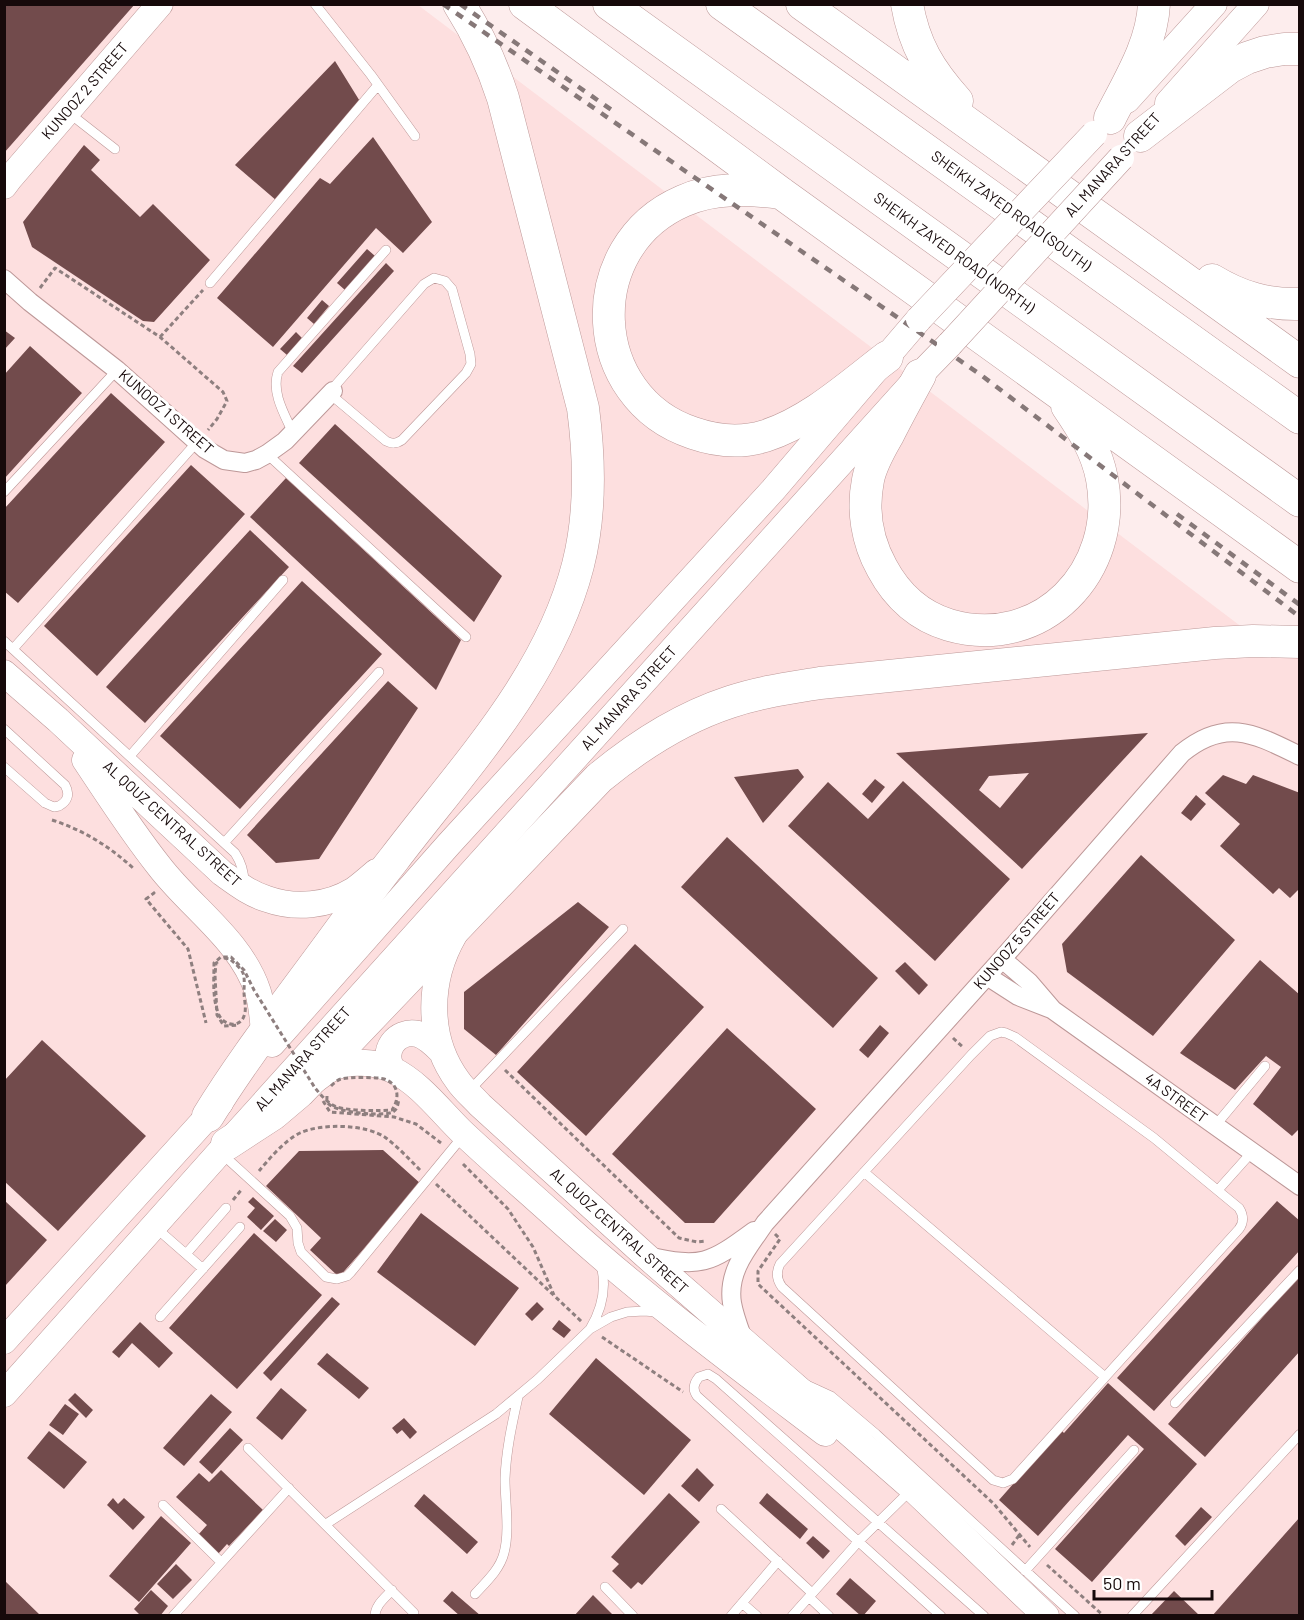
<svg xmlns="http://www.w3.org/2000/svg" width="1304" height="1620" font-family="Barlow,sans-serif">
<style>
.built{fill:#fddfdf}
.building{fill:#724b4c;fill-rule:evenodd}
.lines{fill:none;stroke-linecap:round;stroke-linejoin:round}
.lane-casing{stroke:#bd9898;stroke-width:10}
.street-casing{stroke:#bd9898;stroke-width:20}
.secondary-casing{stroke:#bd9898;stroke-width:27}
.highway-casing{stroke:#bd9898;stroke-width:33}
.path{stroke:#8e7f7f;stroke-width:3;stroke-dasharray:4.5 3;stroke-linecap:butt}
.lane{stroke:#fff;stroke-width:9}
.street{stroke:#fff;stroke-width:18}
.secondary{stroke:#fff;stroke-width:26}
.highway{stroke:#fff;stroke-width:32}
.rail{stroke:#867878;stroke-width:4.5;stroke-dasharray:8 8;stroke-linecap:butt}
.secondary-bridge-casing{stroke:#bd9898;stroke-width:27;stroke-linecap:butt}
.path-bridge{stroke:#8e7f7f;stroke-width:3;stroke-dasharray:4.5 3;stroke-linecap:butt}
.secondary-bridge{stroke:#fff;stroke-width:26}
.labels{text-anchor:middle;stroke-width:6;stroke-linejoin:round;paint-order:stroke}
.street-label{font-size:15px;fill:#16090a;stroke:#fff}
</style>
<rect width="100%" height="100%" fill="#fdeded"/>
<!-- built -->
<path class="built" d="M5 5H418L1267 646 1299 640V1615L5 1616Z"/>
<!-- building -->
<path class="building" d="M4 4H135L4 153Z
M335 61 361 103 277 201 235 165Z
M373 137 432 222 403 253 376 228 273 347 217 298 320 178 330 184Z
M84 145 100 160 91 170 140 217 153 204 210 260 154 322 143 321 32 247 23 222Z
M367 249 375 256 345 290 337 283Z
M386 263 394 271 302 373 293 366Z
M322 300 329 306 314 324 307 318Z
M4 330 15 338 4 350Z
M296 332 302 338 287 355 280 349Z
M30 346 82 393 4 479V375Z
M111 393 165 442 18 603 4 591V509Z
M335 424 502 576 474 622 299 463Z
M191 465 245 514 97 676 44 626Z
M286 478 461 640 436 690 250 517Z
M250 530 289 567 145 723 106 687Z
M302 581 382 654 240 809 160 736Z
M388 681 418 708 319 859 276 863 247 835Z
M1148 733 1022 869 896 753ZM1029 773 1000 808 979 790 989 776Z
M798 769 804 777 763 823 734 777Z
M1223 775 1246 784 1253 775 1300 793V888L1290 898 1279 888 1273 894 1220 846 1240 824 1205 793Z
M875 779 885 787 872 803 862 794Z
M903 781 1010 879 935 961 788 826 828 782 868 819Z
M1196 795 1206 804 1191 821 1181 813Z
M727 837 878 978 833 1028 681 887Z
M1141 855 1235 940 1153 1036 1067 972 1062 944Z
M578 902 609 927 496 1055 464 1029V992Z
M635 944 704 1007 586 1136 517 1072Z
M1260 960 1300 995V1128L1292 1136 1253 1104 1281 1067 1266 1056 1235 1090 1180 1053Z
M905 962 928 985 919 995 895 971Z
M880 1025 889 1033 868 1058 859 1050Z
M727 1028 816 1109 714 1223H685L612 1154Z
M42 1040 146 1136 58 1231 4 1181V1081Z
M383 1150 421 1184 339 1277 310 1250 321 1238 266 1186 299 1151Z
M253 1197 274 1216 261 1230 247 1217 255 1208 248 1202Z
M5 1201 47 1240 5 1286Z
M1277 1201 1300 1221V1250L1154 1411 1117 1378Z
M421 1213 519 1288 475 1346 377 1272Z
M275 1219 287 1230 276 1242 263 1231Z
M254 1233 322 1295 237 1389 169 1328Z
M1300 1275V1351L1205 1457 1168 1424Z
M332 1297 340 1304 271 1381 263 1373Z
M537 1302 544 1309 532 1321 525 1314Z
M559 1320 571 1330 564 1338 552 1329Z
M140 1322 173 1353 159 1368 132 1343 119 1358 112 1352Z
M327 1353 369 1388 359 1399 317 1364Z
M596 1358 691 1440 644 1495 549 1414Z
M1108 1383 1197 1464 1092 1582 1055 1549 1144 1449 1128 1435 1038 1536 999 1500 1061 1430 1064 1433Z
M281 1388 307 1410 282 1440 256 1418Z
M75 1393 93 1410 86 1418 68 1400Z
M211 1394 232 1412 184 1466 163 1448Z
M65 1404 79 1414 63 1435 49 1425Z
M404 1418 417 1432 410 1439 402 1430 397 1434 392 1428Z
M230 1428 243 1440 212 1474 199 1462Z
M49 1431 87 1462 64 1489 27 1458Z
M697 1468 714 1485 699 1502 681 1486Z
M221 1470 263 1510 229 1546 227 1544 218 1554 198 1535 207 1525 176 1497 199 1473 209 1482Z
M669 1493 700 1522 642 1585 638 1582 631 1589 612 1571 619 1564 611 1557Z
M767 1493 808 1529 800 1539 759 1503Z
M424 1494 478 1542 467 1554 414 1506Z
M113 1498 118 1504 124 1498 145 1517 133 1530 107 1505Z
M1201 1507 1212 1517 1185 1546 1175 1536Z
M161 1516 191 1543 139 1602 109 1576Z
M1300 1517V1616H1212Z
M813 1536 830 1551 823 1559 806 1543Z
M176 1564 192 1580 173 1599 157 1584Z
M850 1578 876 1601 863 1616H861L836 1594Z
M4 1580 41 1616H4Z
M151 1590 168 1606 160 1616H141L134 1609Z
M452 1591 481 1616H460L443 1601Z
M1174 1591 1200 1616H1150Z
M593 1595 614 1616H574Z"/>
<g class="lines">
<!-- lane casing -->
<g class="lane-casing">
<path id="lane" d="M315 4 371 75 415 136
M69 113 115 149
M434 278 445 281 452 289 470 354 471 364 466 373 402 440C396 444 392 444 386 441L336 399 333 394V388L424 284Z
M210 283 378 85
M293 433C285 415 271 393 278 372L386 250
M267 454 466 637
M4 492 117 370
M4 641 235 853C241 862 244 872 244 883
M13 649 197 442
M4 729 65 785C70 794 68 801 59 806L54 807 45 803 4 767
M130 756 283 580
M224 843 379 672
M1001 1032 1006 1033 1015 1037 1154 1138 1239 1208C1244 1216 1244 1222 1239 1229L1013 1479 1003 1483 993 1480 782 1287C776 1279 776 1272 780 1264L971 1055 990 1036Z
M470 1090 623 929
M1215 1126 1265 1066
M221 1153 290 1216 297 1228 298 1243 301 1252 326 1277 337 1279 347 1276 351 1272 463 1136
M864 1172 1105 1377
M1218 1190 1252 1152
M155 1227 203 1269
M186 1254 226 1208
M160 1317 240 1227
M590 1329C602 1309 607 1288 601 1265
M807 1385 831 1396 876 1434 1075 1616
M1175 1403 1300 1270
M248 1448 414 1613
M163 1505 221 1562
M721 1509 812 1593
M326 1524 496 1414 538 1379 590 1329 611 1317 627 1312 644 1311 656 1312
M1025 1571 1134 1450
M605 1587 633 1616
M475 1594C487 1581 500 1569 504 1553 510 1531 505 1502 505 1479 506 1451 512 1424 518 1397
M809 1597 829 1616
M742 1603 757 1616
M173 1616 289 1488
M375 1616C375 1605 385 1598 392 1590
M731 1616 778 1561
M792 1616 859 1541 912 1489
M941 1616 697 1396C692 1389 694 1383 699 1377L708 1374 716 1379 984 1616
M1132 1616 1300 1434"/>
</g>
<!-- street casing -->
<g class="street-casing">
<path id="street" d="M4 279 30 302 117 370 205 449 224 460 245 463 256 460 267 454 285 441 333 391
M1002 959 1029 982 1053 1010 1300 1186
M987 976 1018 996 1051 1009
M647 1256C702 1268 709 1264 754 1231
M743 1339C739 1328 734 1315 732 1303 727 1271 748 1248 765 1223L1002 959 1182 753C1226 717 1255 734 1300 756"/>
</g>
<!-- secondary casing -->
<g class="secondary-casing">
<path id="secondary" d="M1127 100 1214 4
M1168 103 1256 4
M4 186 10 178 160 4
M4 673 58 720 222 873C236 883 250 894 267 899 295 909 328 906 354 890 361 885 369 878 376 872
M85 760C109 796 132 832 159 866 191 908 241 940 258 992 262 1005 263 1019 264 1033
M454 935C428 980 426 1038 458 1081 464 1090 473 1097 480 1105L645 1255 912 1488 1046 1616
M272 1044 449 844 773 490 919 319
M393 1070C380 1052 396 1029 418 1034 427 1037 434 1044 441 1051
M316 1079C321 1076 326 1071 331 1069 348 1059 376 1062 393 1070 421 1084 441 1112 464 1134 497 1165 532 1195 565 1225 648 1300 737 1366 825 1433
M4 1341 220 1103
M4 1394 227 1144 920 375 950 344"/>
</g>
<!-- highway casing -->
<g class="highway-casing">
<path id="highway" d="M525 4 781 193 1300 567
M609 4 1300 501
M722 4 1300 418
M802 4 1300 362
M907 4C914 45 930 71 957 101
M1110 118C1128 82 1152 45 1154 4
M1140 136 1230 67 1247 58 1265 52 1284 49H1300
M781 193C748 189 714 187 683 201 579 246 586 398 693 433 716 441 742 443 765 436 811 421 849 386 887 357
M1212 280C1240 297 1267 305 1300 304
M920 375C909 395 898 415 888 435 880 449 871 464 868 480 862 510 867 541 882 568 897 596 919 616 949 625 1042 652 1119 570 1102 479 1097 451 1082 428 1067 406
M208 1116C238 1067 273 1021 307 975 336 936 364 897 394 859 463 768 549 679 578 565 591 514 590 461 583 408L503 98C492 64 478 34 459 4
M227 1144 273 1114 299 1092 599 778C639 745 681 718 730 702 759 692 790 688 820 683L1215 643 1253 641 1300 642"/>
</g>
<!-- path -->
<path class="path" d="M40 288 55 268 160 337 223 392 227 401 217 419 208 430
M160 337 203 290
M52 820C83 830 109 846 133 868
M153 892 154 893 146 899 188 949 206 1023
M218 962 216 963 215 975 217 1015 224 1026 239 1025
M953 1038 964 1048
M505 1070 679 1238 697 1242 706 1241
M327 1096C327 1101 326 1102 330 1105 338 1112 383 1117 393 1112 398 1109 398 1103 399 1099
M323 1101 330 1112 394 1117 416 1124 441 1143
M463 1164 508 1209 533 1247 554 1295
M259 1171C269 1159 285 1140 300 1133 321 1123 367 1124 386 1138 398 1147 409 1159 420 1170
M436 1184 582 1322
M233 1200 242 1189
M775 1234 780 1239 758 1271V1284L994 1504 1030 1547
M602 1337 683 1392
M1012 1545 1020 1534
M1047 1565 1104 1616"/>
<!-- lane -->
<use href="#lane" class="lane"/>
<!-- street -->
<use href="#street" class="street"/>
<!-- secondary -->
<use href="#secondary" class="secondary"/>
<!-- highway -->
<use href="#highway" class="highway"/>
<!-- rail -->
<path class="rail" d="M443 4 981 375 1300 617
M460 4 616 113
M1177 514 1300 605"/>
<!-- secondary-bridge casing -->
<g class="secondary-bridge-casing">
<path id="secondary-bridge" d="M919 319 1094 134
M950 344 1121 158"/>
</g>
<!-- path-bridge -->
<path class="path-bridge" d="M224 958 230 959C234 963 241 968 243 973 245 978 244 987 244 992 244 999 247 1009 244 1016 240 1028 224 1026 219 1015 212 999 214 980 214 963L221 957H231L244 970 254 990 315 1088C321 1095 328 1104 337 1107 350 1111 378 1111 392 1110 400 1098 399 1084 384 1079 378 1077 348 1077 341 1079 337 1080 333 1084 330 1087"/>
<!-- secondary-bridge -->
<use href="#secondary-bridge" class="secondary-bridge"/>
</g>
<g class="labels">
<!-- street labels -->
<g class="street-label">
<text transform="translate(85 91) rotate(-49)" y="5">KUNOOZ 2 STREET</text>
<text transform="translate(1113 165) rotate(-48)" y="5">AL MANARA STREET</text>
<text transform="translate(1011 211) rotate(36)" y="5">SHEIKH ZAYED ROAD (SOUTH)</text>
<text transform="translate(954 253) rotate(36)" y="5">SHEIKH ZAYED ROAD (NORTH)</text>
<text transform="translate(166 412) rotate(41)" y="5">KUNOOZ 1 STREET</text>
<text transform="translate(629 698) rotate(-48)" y="5">AL MANARA STREET</text>
<text transform="translate(172 824) rotate(42)" y="5">AL QOUZ CENTRAL STREET</text>
<text transform="translate(1017 941) rotate(-49)" y="5">KUNOOZ 5 STREET</text>
<text transform="translate(303 1059) rotate(-48)" y="5">AL MANARA STREET</text>
<text transform="translate(1176 1098) rotate(36)" y="5">4A STREET</text>
<text transform="translate(619 1231) rotate(42)" y="5">AL QUOZ CENTRAL STREET</text>
</g>
</g>
<!-- border -->
<rect width="1304" height="1620" fill="none" stroke="#16090a" stroke-width="12"/>
<!-- scale -->
<path d="M1094 1590v9h118v-9" fill="none" stroke="#16090a" stroke-width="3"/>
<text x="1103" y="1590" font-size="18" fill="#16090a" stroke="#ffffff" stroke-width="4.5" paint-order="stroke">50 m</text>
</svg>
